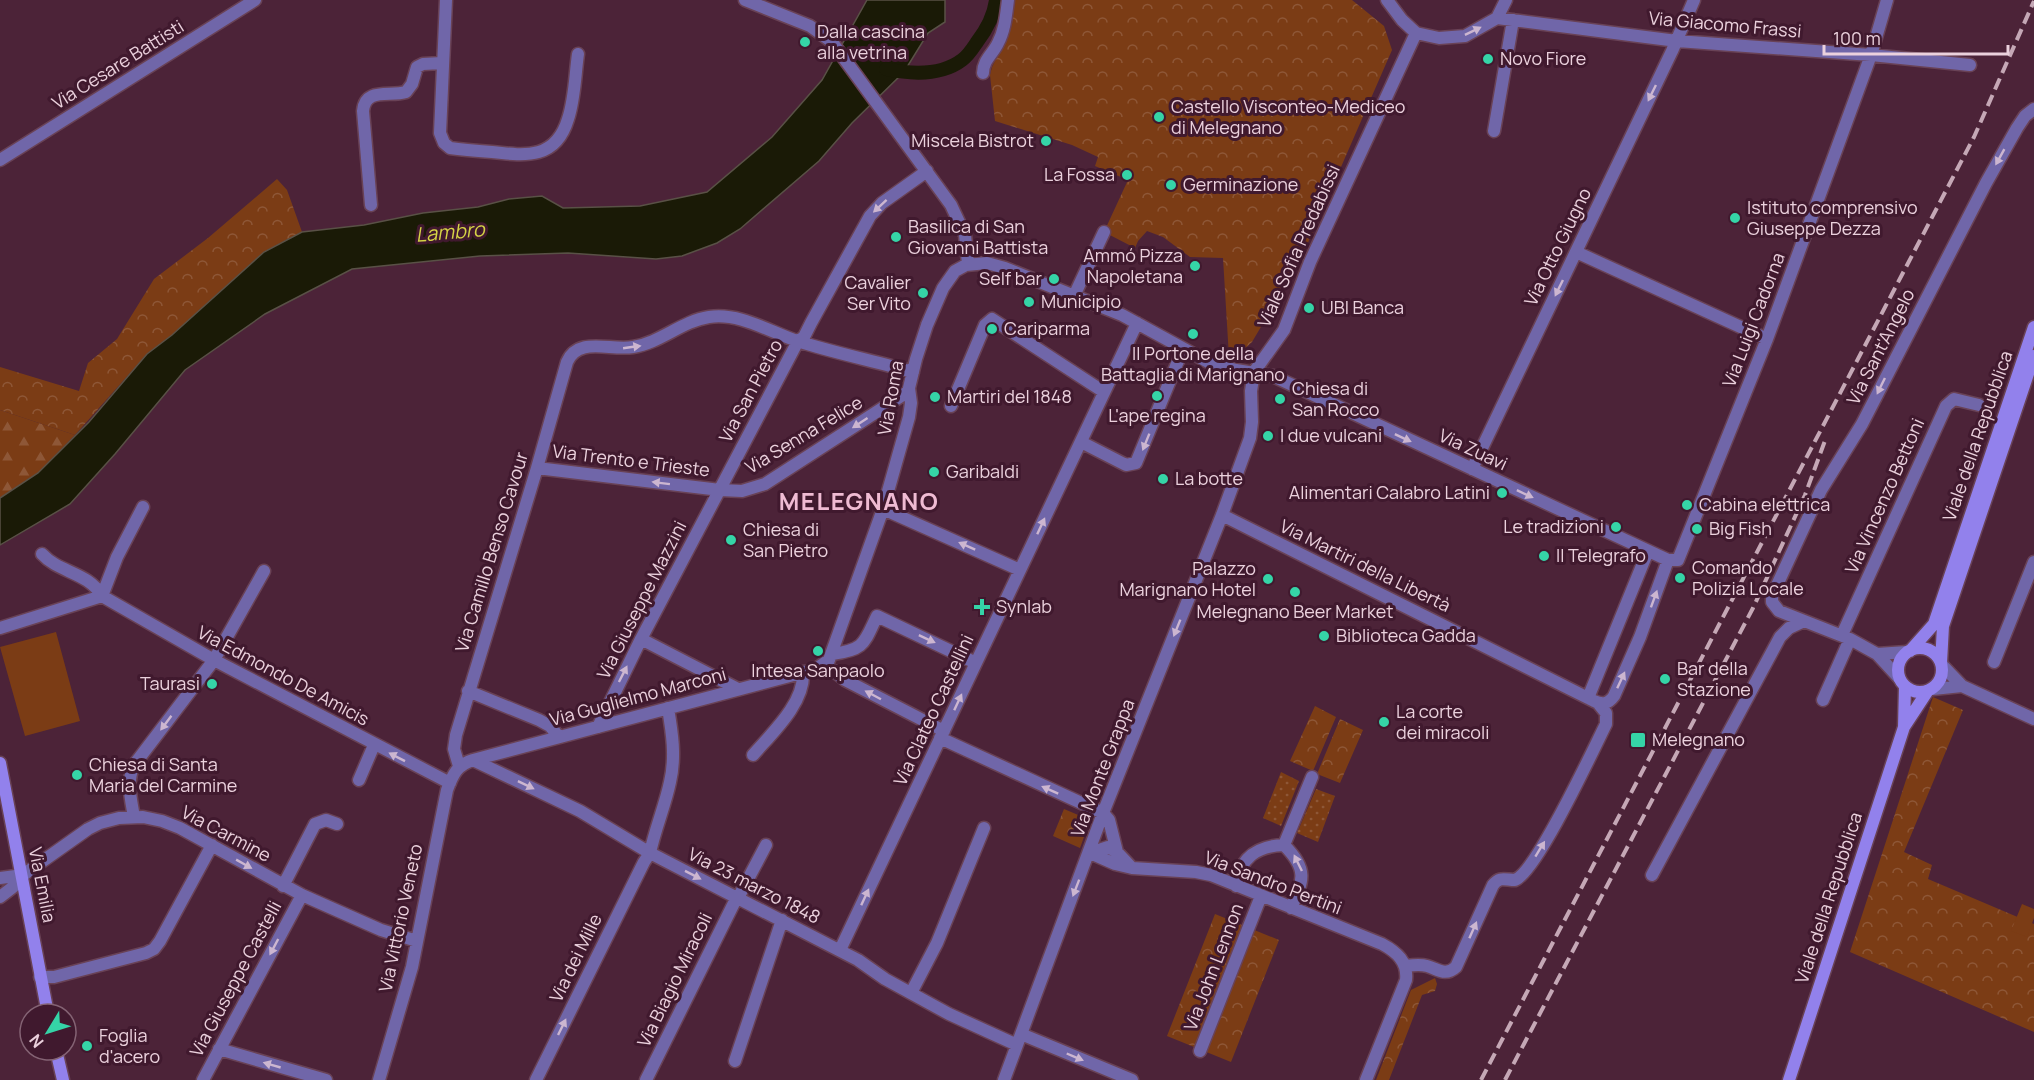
<svg xmlns="http://www.w3.org/2000/svg" width="2034" height="1080" font-family="Manrope,sans-serif">
<style>
.grass{fill:url(#grass-dots)}
.forest{fill:url(#forest-firs)}
.park{fill:url(#park-crowns)}
.pitch{fill:#7b3c15}
.water{fill:#1a1a06;stroke:#595146;stroke-width:1.5}
.lines{fill:none;stroke-linecap:round;stroke-linejoin:round}
.canal{stroke:#1a1a06;stroke-width:14}
.street-casing{stroke:#694256;stroke-width:15}
.secondary-casing{stroke:#694256;stroke-width:15}
.street{stroke:#7066a9;stroke-width:12}
.secondary{stroke:#9281ec;stroke-width:12}
.rail{stroke:#c5a8b6;stroke-width:4;stroke-dasharray:12 6;stroke-linecap:butt}
.oneway{fill:#ccb6d0}
.poi-dot{fill:#35d4a7;stroke:#40192e;stroke-width:2}
.labels{text-anchor:middle;stroke-width:6;stroke-linejoin:round;paint-order:stroke}
.street-label{font-size:18px;fill:#ebd1dd;stroke:#40192e}
.poi-label{font-size:18px;fill:#ebd1dd;stroke:#40192e;text-anchor:start}
.water-label{font-size:20px;font-style:italic;fill:#d5d445;stroke:#40192e}
.district-label{font-size:24px;font-weight:bold;letter-spacing:1.5px;fill:#efbbd3;stroke:#40192e}
</style>
<defs>
<pattern id="grass-dots" width="8" height="8" patternUnits="userSpaceOnUse" patternTransform="scale(1.5)"><rect width="8" height="8" fill="#7b3c15"/><path d="M2 2h.1M6 6h.1" fill="none" stroke="#8e5737" stroke-width="1.8" stroke-linecap="round"/></pattern>
<pattern id="forest-firs" width="22" height="20" patternUnits="userSpaceOnUse" patternTransform="scale(1.5)"><rect width="22" height="20" fill="#7b3c15"/><path d="M5 1l3.5 6h-7zM16 11l3.5 6h-7z" fill="#8e5737"/></pattern>
<pattern id="park-crowns" width="20" height="18" patternUnits="userSpaceOnUse" patternTransform="scale(1.5)"><rect width="20" height="18" fill="#7b3c15"/><path d="M2 6a3 3 0 1 1 6 0M12 15a3 3 0 1 1 6 0" fill="none" stroke="#8e5737"/></pattern>
</defs>
<rect width="100%" height="100%" fill="#4c2338"/>
<!-- grass -->
<path class="grass" d="M1281 772 1299 781 1281 826 1263 818Z
M1316 789 1335 796 1318 842 1297 833Z"/>
<!-- forest -->
<path class="forest" d="M0 410 75 435 37 474 0 498Z"/>
<!-- park -->
<path class="park" d="M1015 0H1352L1384 26 1392 50 1300 261 1252 342 1240 353 1229 357 1223 258 1190 257 1163 237 1147 231 1138 241 1135 248 1104 232 1128 180 1095 166 1098 157 1072 145 995 121 990 75 992 67 1011 28Z
M277 179 287 190 302 232 264 252 172 335 147 354 75 435 0 410V367L79 391 88 363 117 339 154 279 208 238Z
M1933 697 1963 710 1904 852 1932 865 1928 879 2034 924V1032L1850 952Z
M1315 706 1336 717 1313 771 1290 761Z
M1340 719 1363 730 1340 783 1317 774Z
M1064 809 1090 820 1080 848 1053 836Z
M1215 914 1279 940 1231 1062 1167 1036Z
M1435 978 1437 984 1435 991 1422 995 1389 1080H1376L1411 990Z"/>
<!-- pitch -->
<path class="pitch" d="M56 632 80 721 25 736 0 647Z
M2022 904 2034 909V918L2027 937 2011 931Z"/>
<!-- water -->
<path class="water" d="M867 0H945V22L928 33 904 72 852 123 819 161 740 229 717 243 682 256 656 259 568 253 480 256 352 269 265 314 185 370 115 454 70 504 0 545V498L38 473 89 422 147 354 172 335 264 252 302 232 364 225 423 213 478 207 509 199 542 196 563 208 640 206 707 192 772 137 822 80Z"/>
<g class="lines">
<!-- canal -->
<path class="canal" d="M886 69C910 74 941 76 962 60 968 56 973 48 977 42 987 29 994 16 996 0"/>
<!-- street casing -->
<g class="street-casing">
<path id="street" d="M446 0 440 133 444 143 450 148C464 150 478 151 492 152 527 156 556 159 568 119 575 98 575 75 578 54
M745 0 810 26 832 42 951 205 965 235 968 264
M1387 0 1402 20 1416 33 1439 38 1465 36 1497 18 1677 41 1871 55 1970 65
M1497 18 1506 0
M983 73C983 60 993 54 998 43 1005 30 1006 15 1008 0
M1494 131 1513 20
M0 160 255 0
M371 205 363 111C365 87 390 97 406 92L412 84 417 67 423 64 442 63
M1576 252 1767 339
M1074 296 1104 232
M951 406 985 325 992 319 1104 392
M1081 442 1126 465 1136 463 1183 349
M537 468 720 490 742 491 765 484 909 391
M1472 469 1672 51 1694 0
M883 509 1020 570
M1222 515 1598 703 1606 713V724C1593 750 1537 871 1515 880 1505 880 1500 876 1493 885L1456 967C1445 977 1438 969 1427 966 1420 964 1413 965 1406 966
M42 554C59 573 88 572 102 596L214 660 450 783
M102 596 117 557 143 507
M0 628 102 596
M1842 635 1946 406 1954 399 1979 405
M641 639 738 689
M832 654C865 650 864 643 877 616L976 663
M1877 654 1850 639 1779 611 1772 602V596L1821 490 1862 424 1986 183 2017 128 2025 116 2034 109
M1994 662 2034 562
M825 664 845 680 944 731
M1899 678 1877 654 1907 652
M1962 686 2034 719
M1933 689 1962 686 1942 665
M468 691 539 720 550 726 559 737
M1588 698 1648 551
M1823 700 1850 639
M1594 701C1603 705 1608 704 1614 696L1640 637 1668 560
M598 727 641 639 798 341 804 337 811 323 870 216 882 203 927 171
M940 738 1103 813 1109 820 1117 852
M753 755C772 733 805 703 803 672
M473 760 580 811 650 853 858 960 885 979 949 1014 1017 1045
M459 766 454 749 456 735 537 468 567 362C578 336 610 351 633 347 660 343 682 321 709 317 739 312 770 332 797 341 835 353 874 361 913 372
M359 780 374 745
M134 817C131 799 126 782 134 765L214 660 264 571
M1284 845 1312 777
M1090 853 1108 847 1117 852 1132 868 1196 872 1211 875 1382 944C1397 952 1408 962 1406 980L1366 1080
M1090 853 1115 864 1132 868
M1652 875 1780 637 1789 628 1804 621
M0 878 23 875
M283 886 315 824 326 820 337 824
M1236 886C1240 857 1257 846 1284 845 1308 869 1304 880 1291 908
M0 897 13 887 23 875 88 829 100 823 119 818 143 817 162 821 180 828 302 895 381 930 417 941
M738 898 766 845
M840 950 1137 323
M40 977H54L146 953 154 949 160 941 212 845
M911 993 937 943 984 828
M1021 1034 1132 1080
M219 1049 326 1080
M1200 1051 1261 896
M735 1061 782 920
M203 1080 302 895
M379 1080 412 967 447 790C453 774 457 765 473 760L816 669 829 660 883 509 909 417 911 403 909 388 916 359 927 325 943 288 955 271 966 265 987 263 1005 268 1122 315 1210 363 1236 370 1273 376 1668 560H1678L1767 339 1871 55 1887 0
M536 1080 644 862 650 853C655 829 665 806 670 782 676 757 672 732 668 708
M646 1080 737 897
M1004 1080 1103 813 1222 515 1250 438 1252 422 1251 391 1254 372 1284 330 1310 262 1416 33"/>
</g>
<!-- secondary casing -->
<g class="secondary-casing">
<path id="secondary" d="M1898 670a22 22 0 1 1 44 0a22 22 0 1 1-44 0Z
M1910 651 1934 624 2034 327
M1941 663 1943 626 2034 356
M1905 686 1904 727 1927 692
M0 763 48 1014
M56 1050 63 1080
M1789 1080 1904 727"/>
</g>
<!-- street -->
<use href="#street" class="street"/>
<!-- secondary -->
<use href="#secondary" class="secondary"/>
<!-- rail -->
<path class="rail" d="M1481 1080 1974 137 2034 1
M1505 1080 1753 608 1805 495 1826 438"/>
</g>
<!-- one-way arrows -->
<defs><path id="oneway-solid" d="M-6-.8H1V-3.2L6.5 0L1 3.2V.8H-6Z" transform="scale(1.5)"/></defs>
<g class="oneway">
<use href="#oneway-solid" transform="translate(1473 31) rotate(-26)"/>
<use href="#oneway-solid" transform="translate(1652 93) rotate(116)"/>
<use href="#oneway-solid" transform="translate(2000 157) rotate(119)"/>
<use href="#oneway-solid" transform="translate(880 206) rotate(137)"/>
<use href="#oneway-solid" transform="translate(1559 288) rotate(116)"/>
<use href="#oneway-solid" transform="translate(632 347) rotate(-8)"/>
<use href="#oneway-solid" transform="translate(1881 386) rotate(116)"/>
<use href="#oneway-solid" transform="translate(860 423) rotate(147)"/>
<use href="#oneway-solid" transform="translate(1403 438) rotate(25)"/>
<use href="#oneway-solid" transform="translate(1146 442) rotate(112)"/>
<use href="#oneway-solid" transform="translate(661 483) rotate(-173)"/>
<use href="#oneway-solid" transform="translate(1525 494) rotate(25)"/>
<use href="#oneway-solid" transform="translate(1041 526) rotate(-65)"/>
<use href="#oneway-solid" transform="translate(967 546) rotate(-156)"/>
<use href="#oneway-solid" transform="translate(1654 599) rotate(-70)"/>
<use href="#oneway-solid" transform="translate(1177 628) rotate(112)"/>
<use href="#oneway-solid" transform="translate(927 639) rotate(25)"/>
<use href="#oneway-solid" transform="translate(623 674) rotate(-63)"/>
<use href="#oneway-solid" transform="translate(1621 680) rotate(-65)"/>
<use href="#oneway-solid" transform="translate(873 695) rotate(-152)"/>
<use href="#oneway-solid" transform="translate(958 702) rotate(-65)"/>
<use href="#oneway-solid" transform="translate(166 723) rotate(127)"/>
<use href="#oneway-solid" transform="translate(397 757) rotate(-153)"/>
<use href="#oneway-solid" transform="translate(526 785) rotate(26)"/>
<use href="#oneway-solid" transform="translate(1050 790) rotate(-156)"/>
<use href="#oneway-solid" transform="translate(1540 849) rotate(-59)"/>
<use href="#oneway-solid" transform="translate(1298 863) rotate(-116)"/>
<use href="#oneway-solid" transform="translate(244 864) rotate(29)"/>
<use href="#oneway-solid" transform="translate(693 875) rotate(27)"/>
<use href="#oneway-solid" transform="translate(1076 888) rotate(111)"/>
<use href="#oneway-solid" transform="translate(865 897) rotate(-65)"/>
<use href="#oneway-solid" transform="translate(1473 930) rotate(-66)"/>
<use href="#oneway-solid" transform="translate(274 947) rotate(118)"/>
<use href="#oneway-solid" transform="translate(562 1027) rotate(-64)"/>
<use href="#oneway-solid" transform="translate(1075 1057) rotate(23)"/>
<use href="#oneway-solid" transform="translate(272 1065) rotate(-164)"/>
</g>
<!-- markers -->
<g class="poi-dot">
<circle cx="805" cy="42" r="6"/>
<circle cx="1488" cy="59" r="6"/>
<circle cx="1159" cy="117" r="6"/>
<circle cx="1046" cy="141" r="6"/>
<circle cx="1127" cy="175" r="6"/>
<circle cx="1171" cy="185" r="6"/>
<circle cx="1735" cy="218" r="6"/>
<circle cx="896" cy="237" r="6"/>
<circle cx="1195" cy="266" r="6"/>
<circle cx="1054" cy="279" r="6"/>
<circle cx="923" cy="293" r="6"/>
<circle cx="1029" cy="302" r="6"/>
<circle cx="1309" cy="308" r="6"/>
<circle cx="992" cy="329" r="6"/>
<circle cx="1193" cy="334" r="6"/>
<circle cx="1157" cy="396" r="6"/>
<circle cx="935" cy="397" r="6"/>
<circle cx="1280" cy="399" r="6"/>
<circle cx="1268" cy="436" r="6"/>
<circle cx="934" cy="472" r="6"/>
<circle cx="1163" cy="479" r="6"/>
<circle cx="1502" cy="493" r="6"/>
<circle cx="1687" cy="505" r="6"/>
<circle cx="1616" cy="527" r="6"/>
<circle cx="1697" cy="529" r="6"/>
<circle cx="731" cy="540" r="6"/>
<circle cx="1544" cy="556" r="6"/>
<circle cx="1680" cy="578" r="6"/>
<circle cx="1268" cy="579" r="6"/>
<circle cx="1295" cy="592" r="6"/>
<path d="M979 598h6v6h6v6h-6v6h-6v-6h-6v-6h6z"/>
<circle cx="1324" cy="636" r="6"/>
<circle cx="818" cy="651" r="6"/>
<circle cx="1665" cy="679" r="6"/>
<circle cx="212" cy="684" r="6"/>
<circle cx="1384" cy="722" r="6"/>
<rect x="1630" y="732" width="16" height="16" rx="3"/>
<circle cx="77" cy="775" r="6"/>
<circle cx="87" cy="1046" r="6"/>
</g>
<g class="labels">
<!-- street labels -->
<g class="street-label">
<text transform="translate(1725 25) rotate(5)" y="6">Via Giacomo Frassi</text>
<text transform="translate(118 65) rotate(-32)" y="6">Via Cesare Battisti</text>
<text transform="translate(1299 246) rotate(-66)" y="6">Viale Sofia Predabissi</text>
<text transform="translate(1558 247) rotate(-64)" y="6">Via Otto Giugno</text>
<text transform="translate(1754 320) rotate(-69)" y="6">Via Luigi Cadorna</text>
<text transform="translate(1881 347) rotate(-63)" y="6">Via Sant'Angelo</text>
<text transform="translate(751 391) rotate(-62)" y="6">Via San Pietro</text>
<text transform="translate(891 398) rotate(-80)" y="6">Via Roma</text>
<text transform="translate(804 435) rotate(-31)" y="6">Via Senna Felice</text>
<text transform="translate(1978 436) rotate(-71)" y="6">Viale della Repubblica</text>
<text transform="translate(1473 450) rotate(25)" y="6">Via Zuavi</text>
<text transform="translate(631 461) rotate(7)" y="6">Via Trento e Trieste</text>
<text transform="translate(1885 496) rotate(-66)" y="6">Via Vincenzo Bettoni</text>
<text transform="translate(492 552) rotate(-73)" y="6">Via Camillo Benso Cavour</text>
<text transform="translate(1365 566) rotate(26)" y="6">Via Martiri della Libertà</text>
<text transform="translate(642 600) rotate(-63)" y="6">Via Giuseppe Mazzini</text>
<text transform="translate(283 676) rotate(28)" y="6">Via Edmondo De Amicis</text>
<text transform="translate(638 697) rotate(-15)" y="6">Via Guglielmo Marconi</text>
<text transform="translate(934 710) rotate(-65)" y="6">Via Clateo Castellini</text>
<text transform="translate(1103 768) rotate(-69)" y="6">Via Monte Grappa</text>
<text transform="translate(226 834) rotate(28)" y="6">Via Carmine</text>
<text transform="translate(1273 883) rotate(21)" y="6">Via Sandro Pertini</text>
<text transform="translate(42 885) rotate(79)" y="6">Via Emilia</text>
<text transform="translate(754 886) rotate(27)" y="6">Via 23 marzo 1848</text>
<text transform="translate(1829 898) rotate(-72)" y="6">Viale della Repubblica</text>
<text transform="translate(401 918) rotate(-78)" y="6">Via Vittorio Veneto</text>
<text transform="translate(576 958) rotate(-64)" y="6">Via dei Mille</text>
<text transform="translate(1214 967) rotate(-69)" y="6">Via John Lennon</text>
<text transform="translate(236 979) rotate(-62)" y="6">Via Giuseppe Castelli</text>
<text transform="translate(675 980) rotate(-64)" y="6">Via Biagio Miracoli</text>
</g>
<!-- poi labels -->
<g class="poi-label">
<text x="817" y="38">Dalla cascina<tspan x="817" dy="21">alla vetrina</tspan></text>
<text x="1500" y="65">Novo Fiore</text>
<text x="1171" y="113">Castello Visconteo-Mediceo<tspan x="1171" dy="21">di Melegnano</tspan></text>
<text x="1034" y="147" text-anchor="end">Miscela Bistrot</text>
<text x="1115" y="181" text-anchor="end">La Fossa</text>
<text x="1183" y="191">Germinazione</text>
<text x="1747" y="214">Istituto comprensivo<tspan x="1747" dy="21">Giuseppe Dezza</tspan></text>
<text x="908" y="233">Basilica di San<tspan x="908" dy="21">Giovanni Battista</tspan></text>
<text x="1183" y="262" text-anchor="end">Ammó Pizza<tspan x="1183" dy="21">Napoletana</tspan></text>
<text x="1042" y="285" text-anchor="end">Self bar</text>
<text x="911" y="289" text-anchor="end">Cavalier<tspan x="911" dy="21">Ser Vito</tspan></text>
<text x="1041" y="308">Municipio</text>
<text x="1321" y="314">UBI Banca</text>
<text x="1004" y="335">Cariparma</text>
<text x="1193" y="360" text-anchor="middle">Il Portone della<tspan x="1193" dy="21">Battaglia di Marignano</tspan></text>
<text x="1292" y="395">Chiesa di<tspan x="1292" dy="21">San Rocco</tspan></text>
<text x="947" y="403">Martiri del 1848</text>
<text x="1157" y="422" text-anchor="middle">L'ape regina</text>
<text x="1280" y="442">I due vulcani</text>
<text x="946" y="478">Garibaldi</text>
<text x="1175" y="485">La botte</text>
<text x="1490" y="499" text-anchor="end">Alimentari Calabro Latini</text>
<text x="1699" y="511">Cabina elettrica</text>
<text x="1604" y="533" text-anchor="end">Le tradizioni</text>
<text x="1709" y="535">Big Fish</text>
<text x="743" y="536">Chiesa di<tspan x="743" dy="21">San Pietro</tspan></text>
<text x="1556" y="562">Il Telegrafo</text>
<text x="1692" y="574">Comando<tspan x="1692" dy="21">Polizia Locale</tspan></text>
<text x="1256" y="575" text-anchor="end">Palazzo<tspan x="1256" dy="21">Marignano Hotel</tspan></text>
<text x="996" y="613">Synlab</text>
<text x="1295" y="618" text-anchor="middle">Melegnano Beer Market</text>
<text x="1336" y="642">Biblioteca Gadda</text>
<text x="1677" y="675">Bar della<tspan x="1677" dy="21">Stazione</tspan></text>
<text x="818" y="677" text-anchor="middle">Intesa Sanpaolo</text>
<text x="200" y="690" text-anchor="end">Taurasi</text>
<text x="1396" y="718">La corte<tspan x="1396" dy="21">dei miracoli</tspan></text>
<text x="1652" y="746">Melegnano</text>
<text x="89" y="771">Chiesa di Santa<tspan x="89" dy="21">Maria del Carmine</tspan></text>
<text x="99" y="1042">Foglia<tspan x="99" dy="21">d'acero</tspan></text>
</g>
<!-- water labels -->
<g class="water-label">
<text transform="translate(450 232) rotate(-5)" y="7">Lambro</text>
</g>
<!-- district labels -->
<g class="district-label">
<text x="859" y="510">MELEGNANO</text>
</g>
</g>
<!-- north arrow -->
<g transform="translate(48 1032) rotate(232)"><circle r="28" fill="#40192e" stroke="#846374" stroke-width="1.5"/>
<path d="M0-4.5L10 22L0 15L-10 22Z" fill="#35d4a7"/>
<text y="-9" font-size="16" font-weight="bold" text-anchor="middle" fill="#ebd1dd">N</text>
</g>
<!-- scale -->
<path d="M1824 45v9h184v-9" fill="none" stroke="#ebd1dd" stroke-width="3"/>
<text x="1833" y="45" font-size="18" fill="#ebd1dd" stroke="#40192e" stroke-width="4.5" paint-order="stroke">100 m</text>
</svg>
